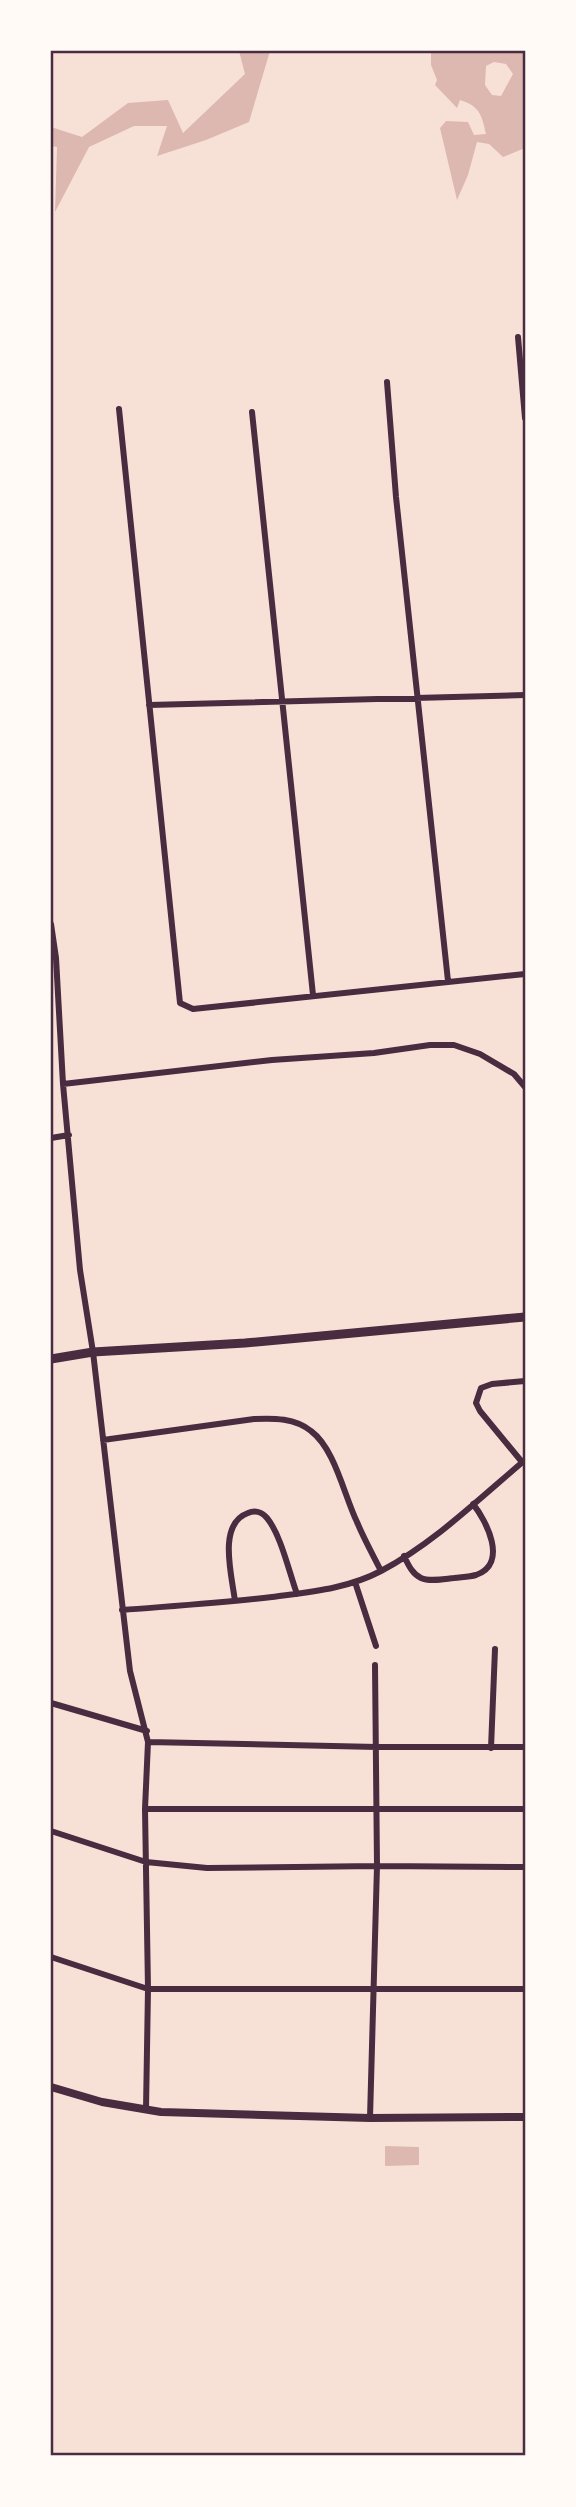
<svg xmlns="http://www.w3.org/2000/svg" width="576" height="2507" font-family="Quicksand,sans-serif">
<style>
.water{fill:#dcb8b0;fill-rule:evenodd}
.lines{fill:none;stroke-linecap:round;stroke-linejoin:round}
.minor{stroke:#4a2c40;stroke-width:6}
.tertiary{stroke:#4a2c40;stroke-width:8}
.secondary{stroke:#4a2c40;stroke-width:9}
.neatline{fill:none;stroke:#4a2c40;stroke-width:2.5}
</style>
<rect width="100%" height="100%" fill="#f7e1d7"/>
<!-- water -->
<path class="water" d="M239 51H270L249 122 206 140 157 156 167 126H134L89 147 55 212 57 147 51 146V127L82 137 128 103 168 100 183 133 245 74Z
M431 51H525V148L503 157 489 144 477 142 468 175 457 200 440 128 446 121 468 122 474 135 486 134C482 116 480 106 460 100L457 108 435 85 437 80 431 65ZM494 62 506 64 513 74 501 96 492 95 485 85 486 66Z
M385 2146 419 2147V2165L385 2166Z"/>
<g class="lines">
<!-- minor -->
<path class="minor" d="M518 337 525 418
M387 382 396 497 448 981
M119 409 180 1003 193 1009 525 974
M252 412 313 995
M149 705 525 695
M51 924 56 958 63 1084 80 1270 93 1352 130 1671 148 1742 145 1809 148 1989 146 2110
M63 1084 272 1060 374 1053 430 1045H454L480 1054 514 1074 525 1087
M51 1138 69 1135
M103 1440 254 1419C274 1418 295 1418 311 1431 335 1449 344 1495 357 1522 364 1539 373 1555 381 1571
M522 1462 480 1411 476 1403 481 1388 492 1384 525 1381
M404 1556C408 1564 412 1574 421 1578 430 1582 444 1579 454 1578 461 1577 469 1577 476 1575 509 1564 486 1520 473 1504
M355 1582 376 1646
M235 1601C232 1576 217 1524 248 1513 255 1510 262 1512 267 1518 281 1535 289 1572 297 1594
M122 1610C172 1606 222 1603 272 1597 309 1592 347 1589 381 1571 434 1543 480 1498 525 1460
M51 1703 147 1731
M148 1742 377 1747H525
M491 1748 495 1649
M145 1809H525
M51 1831 146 1862 207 1868 377 1866 525 1867
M51 1957 148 1989H525
M370 2118 377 1866 375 1665"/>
<!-- tertiary -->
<path class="tertiary" d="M51 2087 102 2102 161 2112 370 2118 525 2117"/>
<!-- secondary -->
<path class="secondary" d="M51 1359 93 1352 245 1343 525 1317"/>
</g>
<!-- border -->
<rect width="576" height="2507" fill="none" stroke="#fffaf5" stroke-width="105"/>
<rect x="52" y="52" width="472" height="2402" class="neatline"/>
</svg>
